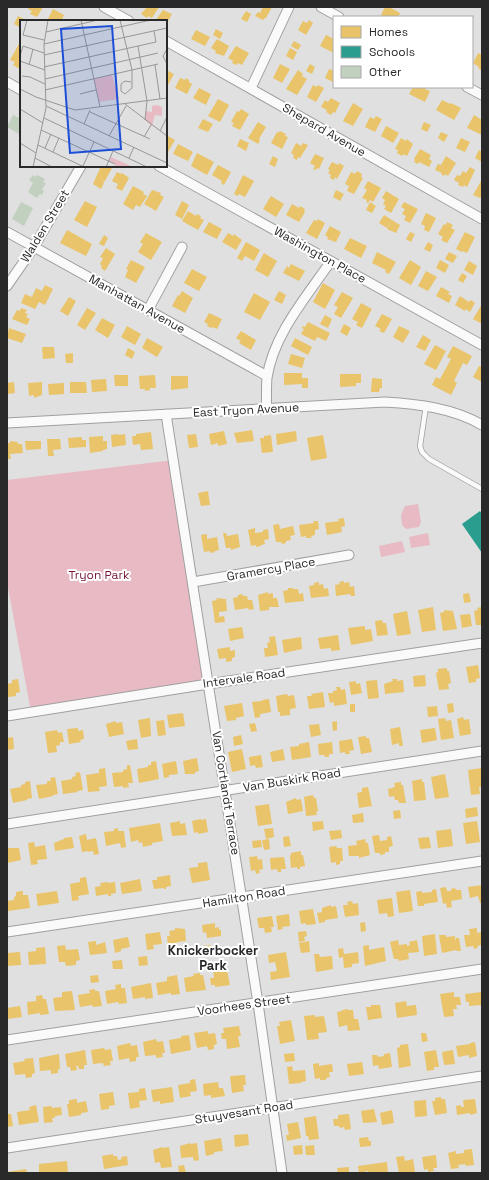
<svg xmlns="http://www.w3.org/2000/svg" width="489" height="1180" font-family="'Space Grotesk',sans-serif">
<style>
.park{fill:#e8bbc4}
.homes{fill:#e9c46a}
.schools{fill:#2a9d8f}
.building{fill:#c2d0c0}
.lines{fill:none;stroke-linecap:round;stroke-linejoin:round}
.lane-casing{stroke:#9fa09f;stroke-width:6}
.street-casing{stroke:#9fa09f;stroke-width:11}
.lane{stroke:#fafafa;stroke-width:4.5}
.street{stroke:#fafafa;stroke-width:9}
.labels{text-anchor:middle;stroke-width:4;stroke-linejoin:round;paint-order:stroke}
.street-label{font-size:12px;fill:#282928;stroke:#fff}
.park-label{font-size:12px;fill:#751938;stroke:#fff}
.neighbourhood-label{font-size:13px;font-weight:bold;fill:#282928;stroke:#fff}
.inset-road{fill:none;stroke:#969796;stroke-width:1}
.view{fill:#1d4ed8;fill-opacity:0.15;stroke:#1d4ed8;stroke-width:2}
.inset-edge{fill:none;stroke:#282928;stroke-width:2}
</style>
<rect width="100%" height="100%" fill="#dfe0df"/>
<!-- park -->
<path class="park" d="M174 460 208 684 31 712 7 582V480Z
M418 504 421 522 419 527 406 529 402 525 401 515 405 506Z
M428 533 430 545 411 548 409 537Z
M402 541 405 552 381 557 379 546Z"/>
<!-- homes -->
<path class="homes" d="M29 7H43L37 17 30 14 32 11 28 9Z
M147 7H159L152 18 148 16 147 18 141 14Z
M263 7H272L266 18H265L263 20 255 16 258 12 260 13Z
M385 7H389L400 13 398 17H384L381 15Z
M53 9 64 15 61 21H47Z
M163 10 172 14 166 25V21H155Z
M246 11 251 14 247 22 241 19Z
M18 16 28 21H21V28L14 24Z
M309 20 313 23 306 35 298 30 303 21 307 23Z
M216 29 223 33 220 39 213 35Z
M196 30 210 37 205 46 191 39Z
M326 35 334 39V53L320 46Z
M217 39 229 46 224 56 215 53 216 51 211 48Z
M294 41 301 45 298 50 291 46Z
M20 42 21 43V66L20 69 13 65 15 62 10 60Z
M236 46 249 53 242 65 238 63 236 65 232 63 233 61 228 58Z
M290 48 297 52 293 60 286 56Z
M478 53 482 55V71L478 68 479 67 473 63Z
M280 64 290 69 282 83 273 78Z
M310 64 315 67 312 74 306 71Z
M329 69 334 71V79L333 82 325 78Z
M166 70 174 74 168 85 166 84Z
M298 70 303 74 302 76 307 79 297 95 286 89Z
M180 78 185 80 186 78 189 80V82L192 84 187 94 175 88Z
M313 85 317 87 318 85 324 88 316 102 307 97Z
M413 87H426L425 89 430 91 425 102 409 94Z
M199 88 211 94 206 105 193 98Z
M331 98 340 103 335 113 333 112 331 115 326 112 327 110 321 107 325 100 328 102Z
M218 99 229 105 220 122 208 116Z
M442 100 450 104 451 103 461 108 454 120 436 110Z
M353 103 363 109 353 126 343 121Z
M241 109 249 114 240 130 232 126 234 123 231 122 237 111 239 112Z
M474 115 482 120V135L467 128Z
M376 116 382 119 375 132 365 127 370 117 374 119Z
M203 119 213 124 208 132 198 128Z
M258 122 266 127 259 139 260 140 258 144 248 138Z
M424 122 431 125 427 132 421 129Z
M386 126 399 133 393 143 381 136Z
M280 131 286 134 285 136 288 137 282 149 271 143 277 132 278 133Z
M441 132 448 135 444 142 438 138Z
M166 135 175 140 168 152 166 151Z
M401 138 406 141 407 139 413 144 407 156 404 154 402 156 397 153 398 150 395 149Z
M461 138 470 142 465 152 456 148Z
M240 139 249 143 246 151 237 146Z
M296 143 301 146 303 143 308 145 300 158 298 157 297 160 293 158 294 155 291 153Z
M178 144 193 152 188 161 173 154Z
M420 149 431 155 429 159 432 161 429 167 419 162 418 164 414 162 415 160 414 159Z
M479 150 482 152V162L475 158Z
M197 153 214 162 207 175 191 166Z
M315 154 324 158 319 169 317 168 316 170 313 169 315 166 310 163Z
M273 156 278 159 275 167 269 164Z
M446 156 456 163 448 176 445 174 444 176 441 174 442 173 435 170 438 164 441 165Z
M332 162 338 165 339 163 344 166 337 179 335 177 334 180 330 178 331 175 328 173 330 170 328 169Z
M218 165 231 172 224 185 221 183 222 181 212 175Z
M101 166H109L112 168 105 181H104L103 182 104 183 101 189 93 184Z
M470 167 475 170 467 187 464 185 463 187 458 185 459 183 454 180 457 175 460 176 463 171 466 173Z
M357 171 362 174 361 177 363 178 354 194 347 191 349 186 345 184 351 172 355 174Z
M117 172 121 174 122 173 129 178 122 191 116 188 118 184 112 181Z
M243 175 254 181 245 197 239 194 238 196 234 194Z
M368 181 381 188 373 202 370 200 368 203 366 202 367 200 362 198 367 190 364 188Z
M481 181 482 182V196L480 198 473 195Z
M133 186 144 192 143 194 147 196 140 207 136 205 133 210 123 204Z
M152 190 161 193 160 195 164 197 156 211 144 204Z
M336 190 344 194 340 201 333 197Z
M386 191 399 199 391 213 384 209 386 206 383 204 385 200 382 198Z
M271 196 284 204 276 217 263 209Z
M85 201 97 207 87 227 74 220Z
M182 201 189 205 182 219 175 215Z
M370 202 376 206 372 213 366 210Z
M404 202 418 209 410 223 404 220 406 216 402 214 405 209 401 207Z
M292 204 299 208 300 206 305 209 304 211 305 212 299 222 286 215Z
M188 211 196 216 197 214 201 216 200 218 204 220 198 230 182 221Z
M426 213 436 218 429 232 424 230 425 226 421 224Z
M384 215 392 220 387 228 379 223Z
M318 219 325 223 317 239 306 233 314 220 317 221Z
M392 220 400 225 396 233 387 229Z
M209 222 222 229 217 239 203 232Z
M447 222 453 225 451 228 455 230 447 243 441 240 443 237 438 234 444 224 446 225Z
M330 226 341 232 336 242 327 239 328 237 325 235Z
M67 230 92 244 86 256 60 243Z
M410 232 415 234 411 242 406 239Z
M465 232 475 237 467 253 463 251 462 252 456 249Z
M146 233 162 242 151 260 138 252 143 244 140 242Z
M228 233 233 236 234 234 242 240 236 250 222 242Z
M104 235 108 238 104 246 99 244Z
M350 238 367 246 361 258 344 249Z
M246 242 260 250 254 261 245 256 242 261 237 258Z
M428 242 433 245 430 252 424 249Z
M106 248 115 254 105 271 101 268 102 266 100 264 103 258 100 257Z
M377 252 396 262 389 274 385 272 386 270 372 263Z
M449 252 457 256 453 263 445 259Z
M264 253 277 261 268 277 255 270Z
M131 260 145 267 136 283 125 277 128 270 126 269Z
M410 260 421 267 411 285 399 278Z
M440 260 449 265 445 273 436 268Z
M469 261 477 266 473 275 464 270Z
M291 264 305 271 299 281 283 273 287 266 289 268Z
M192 269 207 277 199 291 184 283Z
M426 271 437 277 428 291 418 286Z
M462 273 467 276 463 283 458 280Z
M323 283 335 290 325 309 313 302Z
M45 285 53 289 45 305 39 302 35 309 21 303 25 294 32 297 36 288 42 291Z
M441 287 450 292 448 294 452 296 449 303 436 296Z
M182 291 193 298 185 313 172 306 178 295 179 296Z
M279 291 286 295 282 304 274 300Z
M342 292 353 298 341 318 334 314 338 307 334 305Z
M254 293 270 302 260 320 244 312Z
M460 296 469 302 471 300 475 303 470 312 466 309 465 311 455 305Z
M69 297 76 301 68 316 60 311Z
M361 303 372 309 362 328 356 325 358 322 352 319Z
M482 304V324L473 319Z
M21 308 27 310 25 313 28 314 26 317 30 319 27 325 12 319 17 310 20 311Z
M87 308 96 313 85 330 77 325Z
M209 313 222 319 217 329 212 327 211 328 207 326 208 324 204 322Z
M382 314 392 319 384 333 379 331 381 329 375 326Z
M325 315 332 319 328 328 320 324Z
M102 318 115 325 108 338 95 330Z
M308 322 330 333 326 341 317 337 315 341 301 334 304 329 302 328 303 326 305 327Z
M344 324 351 328 347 336 340 332Z
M127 326 141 334 135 345 121 337Z
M399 326 410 331 403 343 393 337Z
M9 328 26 334 22 343 7 338Z
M241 331 256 340 251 350 239 343 241 341 236 338Z
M423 335 431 340 425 351 416 347Z
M147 338 163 347 157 357 142 348Z
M295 338 312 347 308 355 291 346Z
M435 345 446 351 436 370 424 364Z
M453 346 472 356 467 365 463 363 454 381 457 383 451 395 432 385 436 377 440 379 451 359 447 357Z
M42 347H54L55 358 43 359Z
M128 348 135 352 132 359 125 355Z
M73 353V363H66L65 354Z
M291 354 305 358 302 368 288 364Z
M479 366 482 367V382L473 377Z
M284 373H302V378H308V388H302V384L284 385Z
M340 374H361V383H356V386L340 387Z
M114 375H128V386H115Z
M155 375 156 388H150V390L145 391V389H140L139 376Z
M171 376H188V388L171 390Z
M372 378 382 379V388H380L379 392H371Z
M106 379 107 391 92 392 91 380Z
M14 382 15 393 7 394V383Z
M42 382V395L34 398V395L29 396 28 383Z
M70 382H86L87 393H70Z
M64 383V394L49 395 48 384Z
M252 430 254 441 237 443 234 433Z
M224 431 227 444 218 446V443L211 445 209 434Z
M296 431 297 441 277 445 276 434Z
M151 432 153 449 141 450 140 444 133 445 132 436H136V434Z
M119 434V435L125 434 126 445 112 447 111 435Z
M196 434 198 447 189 448 187 435Z
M271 435 273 452 262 453 260 438H264V436Z
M323 435 327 458 311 461 307 438Z
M103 436V441H107V449L103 450V451L90 453 89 437Z
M82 437V440H86V447L69 448 68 438Z
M47 439H60L61 449 53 450 54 456H48Z
M10 441 18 442V444H22L23 453 10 454 11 459H7V443H10Z
M25 441H41V449L26 450Z
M208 491 210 505 201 506 198 493Z
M344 518 345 526 341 527 342 532 327 535 325 523 339 521 338 519Z
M313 521H318L319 529 315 530V535L311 536 312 538H306V536L301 537 299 525 314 523Z
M279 524 280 529 293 526 295 535 290 536 291 540 286 541V543L282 544 281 542H276L273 525Z
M255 528V533L263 532V530L268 529 269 539 264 540 265 544 261 545V546L256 547V545L251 546 248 530Z
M223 533H226L227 536 238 534 240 547 231 550V548H226Z
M207 534V539L217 537 219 550 215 551V552L210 553V551L204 552 201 535Z
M344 581V583L349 582 350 587 354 586 355 596H351L350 594 336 596 335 585 340 584 339 582Z
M319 582V585L323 584 324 589 328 588 329 596 311 598 309 586 314 585V583Z
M288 588H293V589H298L299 594 303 593 304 601 285 603 283 591 288 590Z
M268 592V594L273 593V598H277L279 607H269V610L260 611 258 595Z
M469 593 471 602 464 603 463 594Z
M242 594 243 596H247L248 600H252L254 609 249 610 248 608 235 610 233 598 238 597V595Z
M216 598 226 599 227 611 219 612V617L224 616 225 622 215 623 212 601 217 600Z
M433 607 436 630 422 632 418 610Z
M482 607V625H476L474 611 478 610 477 608Z
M444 610 453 611 457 629 443 631 440 613 444 612Z
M407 611 411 634 397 636 393 614Z
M470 614 472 626 462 628 460 615Z
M382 620 383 623H386L388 635 377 636 375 621Z
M365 626V630L371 629 373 641 351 645 348 628Z
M242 627 244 638 230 641 228 629Z
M338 635 340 650 331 651V648L320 649 318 638Z
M275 636 278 655 265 657 264 648H268L267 643 270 642 269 637Z
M301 637 302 649 284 653 282 640Z
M230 647V651L235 650V657L232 658V661L226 662V658L219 659 217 649Z
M478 665 480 678 476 679V682L469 683 466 667Z
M447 668V671H449L451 683 448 684 449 689 439 690 436 673 438 672V669Z
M425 675 426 686 414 687 413 676Z
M18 679 20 692 16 693V696L8 697 7 684 12 683V680Z
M392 679H397V681L403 680 404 692 385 694 384 684 393 681Z
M377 680 379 698 368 699 366 681Z
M356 681V684L360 683 362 693 351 695 349 682Z
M336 687H340L341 690 345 689 347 704 334 706V702L330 703 328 693H333V691L337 690Z
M323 692 325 707 309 709 307 696H312L311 694Z
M287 694 288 696 294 695 296 708 290 709V715L280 716V712H278L276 696Z
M269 699 271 712 260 714V717L255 718 252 702 262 701V700Z
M242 703 244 716 236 718V720L227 721 224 706Z
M453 703 454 712 448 713 447 704Z
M350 704H355V712H350Z
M437 706 438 716 428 717 427 707Z
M183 713 185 726 169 728 167 715Z
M463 717 464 720 469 719 471 734 460 736 457 719Z
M150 718 151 736 141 738 138 720Z
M445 718 446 721 451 720 454 738 441 740 438 719Z
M164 720 166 735 158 736 156 721Z
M116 721V723L122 722 124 734 109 737 106 724Z
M337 721V730L333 731 332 722Z
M255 723 257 731 251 732 249 724Z
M319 724 321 735 311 737 309 725Z
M400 727 403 746H399V743L392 745 390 729Z
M78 728V731L83 730 84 739 80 740 81 742 69 744 67 729Z
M435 728 437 740 422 743 420 730Z
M57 730 58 733 62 732 64 742H60V745L56 746 57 752 48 753 45 732Z
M241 735 243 744 234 746 233 737Z
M366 736V738H369L372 752 361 754 358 737Z
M13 737 14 749 7 750V738Z
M137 739 138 749 128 750 126 741Z
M352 739 354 750 349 751 350 754H345V752L340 753 339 741Z
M309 742 311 757 292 760 290 747 299 746V744Z
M332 742 333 754H329V757H325L324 755H319L318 744Z
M242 749 246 769 232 772 228 752Z
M283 749 285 760 272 762 270 752Z
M261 755 263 767 256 768 255 765 250 766 249 757Z
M197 758 199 771 195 772V774H185L183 761Z
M156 761 159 779 139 783 137 769 148 767V765H151V762Z
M176 761 178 774 169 775V777L164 778 162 764Z
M127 765H130L133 783H128L129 787 123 788V786L114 787 112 773 123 772V770L127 769Z
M105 768 107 786 99 787 100 791 88 792 86 775 99 773V769Z
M482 768V787H479L480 794 471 795 468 770Z
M80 772 83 790 77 791 78 792 63 794 61 781 72 779V777L76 776 75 773Z
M445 774 449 797 435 799 431 777Z
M55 777 58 794 53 795V796L39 799 36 785 47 784V781H51L50 778Z
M422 779V782H424L426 800 414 801 412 781Z
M30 781 32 798 27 799V800L13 803 10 789 21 787V785L25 784V782Z
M401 782V785H403L406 803H399L398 800H395L394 796 389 797 388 789 395 787 394 783Z
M368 787 372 806 359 808 357 793 362 792V788Z
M313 795 314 798H316L318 811 316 812 317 815 306 816 304 797Z
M296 798 297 800 301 799 303 811 288 814 286 802Z
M269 804 272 824 258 826 255 806Z
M477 807 478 816 466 818 465 809Z
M400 810 401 818 394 819 393 811Z
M363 813 364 822 353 823 352 815Z
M201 819V820L206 819 208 832 198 834V832L194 833 192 821Z
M180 821V824L185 823 187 835 172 836 170 823Z
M323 821 324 829 313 831 312 822Z
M477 821 480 842 466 844 463 823Z
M160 823 163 841 152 843V845L143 847 142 842 139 843 138 840 131 842 129 828Z
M118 828V831H124L126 847 121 848 120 843 106 846 104 832 114 831V829Z
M273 828 274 837 266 839 264 829Z
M451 829 453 846 438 848 436 831Z
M341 830 342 838 331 840 329 831Z
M86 834 87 840 96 838 99 854 94 855 93 851 88 852V851L82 852 79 836Z
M379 835 380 841 387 840V837L391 836 393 846 389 847V852H385V854L380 855V853H375L372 836Z
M289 836 291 846 284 847 283 837Z
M72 837 74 848 55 851 54 843 64 839V838Z
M429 837 431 848 420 849 418 838Z
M269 839 270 849 264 850 262 840Z
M365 839 366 843H368L370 855 359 858V856H349L348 846 357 845 356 841Z
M261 840 262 847 253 848 252 841Z
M34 842 35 847 45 845 47 859 37 860 38 864 31 865 28 843Z
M7 845 8 848H19L21 860 7 863Z
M336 846 337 848H342L343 861H340V864L336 865V862L331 863 329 847Z
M301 851V855H303L305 866 300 867V869H297V867L291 868 290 856 291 855V853Z
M257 856 258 860 262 859 263 869 259 870 260 873 256 874 255 870 251 871 249 857Z
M284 857 286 869H281V872H278L277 869 271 870 270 858Z
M207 862 210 880 192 883 189 868 198 867V863Z
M170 875 171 886 166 887V889H164L163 888 154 889 152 880H157V877Z
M86 877 89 894 78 896 79 900 72 901 70 884 80 882V878Z
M140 879 142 891 122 894 120 883Z
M108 882V883L115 882 116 893 111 894V896H108V894L96 896 95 887 101 886 100 883Z
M482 885V903H480L478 896 470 898 468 887Z
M446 887 447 891H451V889L455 888 456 890H461L462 899 451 901 452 907 447 908 446 903 443 904 440 888Z
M436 889 438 902 424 904V906H418L416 892 422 891V893L432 892V890Z
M410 890 413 911 399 913 396 892Z
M23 891V895H28L30 908 8 911 7 901 14 900V897L16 896V892Z
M57 891 59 903 38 906 36 894Z
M392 898 394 916 388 917 387 913 379 914 377 900Z
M352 901 353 904 358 903 359 915 345 917 343 905H348L347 902Z
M331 905V907L336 906 338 918 325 920V922L319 923 317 913 322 912V908Z
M313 909 316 924 306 925V923L301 924 299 911Z
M289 914 290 926 282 927 283 929 278 930 276 916Z
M272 916 274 927H271L272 932 265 933 264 928H259L257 918Z
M365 922 366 931 361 932 360 923Z
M215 923V928L219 927V930H221V936L207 938 206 932 203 933 202 925Z
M175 928 185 929 186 941 177 942V946L168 947 167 936H170L169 931 175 930Z
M477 928V933L482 932V945L477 946 478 948 474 949 473 946 466 947 464 935H470L469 929Z
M306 931 307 936 304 937 305 941 299 942 298 932Z
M160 932 162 944 153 945 154 949 147 950 145 934Z
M435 934 437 954 424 956 422 936Z
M439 935H446V937L455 936V941L456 938H459L461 951H457L456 950 442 953Z
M128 937 130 947 121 949V951L115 953 113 940Z
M398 940 399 945 407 944V946L410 945 409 942 417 940 419 952 408 953 409 959 399 961 398 959H394L390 942Z
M96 941V945L105 942 107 953 90 955 88 942Z
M309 941 310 952 301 953 299 943Z
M65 945 66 950 78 949 80 960 76 961V965L66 966 65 962H59L57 946Z
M211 945 212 954 204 955 203 946Z
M369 945V950L384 947 386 961 365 966 363 946Z
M45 947 46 964 29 965 28 952 36 951V948Z
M343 948 344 954 358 952 359 963 352 964V967L344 968 343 957 339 958 338 949Z
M20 952 21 965 7 966V953Z
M286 952 290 977 271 980 270 972 277 971 275 962 269 963 268 955Z
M314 954H319L320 957 332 956 333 969 316 972Z
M147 956 148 965 139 966 138 957Z
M122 960 123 969H113L112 961Z
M226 966 230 985 215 987V985H211L210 978H214L213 967Z
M200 973V975H203L206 990 186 992 184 978 194 976 193 974Z
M98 975 99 982 91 983 90 976Z
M177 975 180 994 171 995V993L158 995 156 983 167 981V977Z
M151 983 153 998 145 999V997L133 999 131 987Z
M121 984V988H125L127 1003 119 1004 118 1002 107 1004 105 991 116 989 115 985Z
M95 989V991H99L102 1006 93 1007 92 1005 80 1007 78 995 90 993 89 990Z
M72 991 75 1010 55 1011 53 998 62 997V992Z
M454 992V997H460L461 1005H456L457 1009H453L454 1016 444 1017 440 994Z
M482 992V1005L469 1006V1002H466L465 994Z
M42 995 43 999H46L49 1014 40 1015V1013L28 1015 27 1002 36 1001V996Z
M406 1001 407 1006 416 1005 417 1015 397 1018 395 1003Z
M371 1005H380L382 1018 368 1020 366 1007H371Z
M20 1006 22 1017 7 1019V1008Z
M348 1009V1010H353L354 1019H358L360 1030 348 1031 347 1025 339 1027 337 1012 342 1011V1010Z
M315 1015V1017L324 1016 327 1032 318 1033 319 1039 307 1040 304 1016Z
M291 1020 295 1041 280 1044 277 1026H280L279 1022Z
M239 1026 241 1036H238L240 1047 227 1049 226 1039H222L221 1033H224L223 1028Z
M208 1031V1034L215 1033 217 1044 214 1045V1049L208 1050 207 1046 197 1048 194 1033Z
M421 1033H426L428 1041 422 1042Z
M189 1035 191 1050 171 1054 169 1040 181 1038V1036Z
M156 1039 157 1042 163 1041 165 1053H162L163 1057 156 1058V1055L145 1056 143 1042Z
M475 1042 477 1056 469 1058V1055L458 1057 456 1046 470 1044V1043Z
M130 1043 131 1046 137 1045 139 1057H136V1061L130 1062 129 1058 119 1060 117 1046Z
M408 1044 411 1066 399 1068 397 1048 400 1047V1045Z
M104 1048 105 1050 111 1049 113 1061H110L111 1065 104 1066 103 1063 93 1064 91 1050Z
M85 1050 87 1065H84V1069H79L78 1066H76L77 1070 71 1071 70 1067H67L65 1054Z
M436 1050 439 1067H434V1070L427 1071 424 1052Z
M453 1050 455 1064 444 1065 442 1052Z
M294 1053 295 1061 285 1062 284 1054Z
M390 1053 392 1067 379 1069 378 1065 373 1066 372 1055H377L378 1057 384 1056V1054Z
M59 1054 60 1069H58V1073L51 1074V1070L40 1071 39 1058Z
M33 1058 35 1073 32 1074V1077L26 1078 25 1074 15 1075 13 1063 25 1061 24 1059Z
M362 1062 364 1074 349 1076 347 1064Z
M319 1063V1066L332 1064 333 1072H329L330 1077 326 1078V1080H320V1078L315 1079 313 1064Z
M292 1066 293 1071 305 1070 306 1081 301 1082V1083L289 1084 287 1067Z
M245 1075 246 1085H243L244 1091 232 1093 230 1076Z
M195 1079 197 1091 190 1092 191 1096 180 1098 178 1085 190 1083V1080Z
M218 1082 219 1088H223L225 1096 211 1098V1095L204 1096 203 1084Z
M172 1087 174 1102 160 1104V1101L153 1102 151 1090Z
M145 1088 147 1100 139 1101 140 1107 130 1109 128 1093 139 1092V1089Z
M113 1092 115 1105 109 1106V1109L101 1110 99 1094Z
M441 1097V1099H445L447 1113 435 1115 432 1101H435V1098Z
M77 1099V1103L86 1101 88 1112 81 1113V1115L69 1117 67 1104H69V1100Z
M475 1099 477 1113 470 1115V1113L457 1115 456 1106 461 1105V1107H464L463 1100Z
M426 1100 427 1116 415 1117 414 1101Z
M36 1105 39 1122 19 1125 17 1112 30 1110 29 1107Z
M51 1106 52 1108 61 1107 62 1115 55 1116V1118H52L53 1122 44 1123 43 1107Z
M374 1109 377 1122 363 1123 361 1111Z
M392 1110 394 1123 382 1125 380 1113Z
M7 1114H11L13 1126 7 1127Z
M349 1114 351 1129 345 1130 344 1127 340 1128 339 1126H334L333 1119H338V1115Z
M316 1116 319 1139 309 1140 308 1136H306L304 1118Z
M298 1122 301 1138 287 1141 286 1135H289L287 1124Z
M248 1134 249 1145 235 1147 234 1135Z
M368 1137 369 1141H371V1146L360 1147 359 1138Z
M221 1138 223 1151 214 1152V1154L206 1156 204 1141Z
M190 1143V1144L197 1143 199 1160 194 1161 193 1157 181 1158 180 1146Z
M302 1145 303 1154 294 1155 293 1146Z
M314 1145 315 1155H306L305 1146Z
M162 1147V1148L169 1147 172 1167 161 1168 160 1162 155 1163 153 1150Z
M472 1149 474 1165 466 1166 465 1164 458 1165 459 1168 451 1169 448 1153 456 1151V1154L464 1153V1150Z
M113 1154V1156H117L118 1160 122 1159 121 1157 127 1156 128 1165 104 1169 102 1156Z
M436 1155 437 1168H433L434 1171 428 1172V1169L424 1170 422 1157Z
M404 1156 405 1161 413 1159 415 1172 399 1173 396 1157Z
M67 1161 68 1173H39V1164Z
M387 1162 388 1173H369L368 1171 359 1173 358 1166Z
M184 1165 186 1173H179L178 1166Z
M349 1167V1173H338L337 1168Z
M26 1169 27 1173H7V1172Z"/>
<!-- schools -->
<path class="schools" d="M480 511 482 514V553L462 524Z"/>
<!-- building -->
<path class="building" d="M13 115 21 119V135L7 127Z
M33 175 36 177 37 175 45 179 43 182 46 183 42 190 44 191 42 195 40 194 37 198 28 192 33 183 29 180Z
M21 202 33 208 24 226 12 219Z"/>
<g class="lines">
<!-- lane casing -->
<g class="lane-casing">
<path id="lane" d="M426 406 420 446 422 452 429 459 482 489"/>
</g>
<!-- street casing -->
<g class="street-casing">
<path id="street" d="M104 7 129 21
M321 7 339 17
M166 41 482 219
M7 82 21 90
M467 87 482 95
M251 88 289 7
M159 166 482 345
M7 232 267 376
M7 286 34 247 81 166
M148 310 182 247
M266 409C267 399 266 388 267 378 273 335 307 296 331 261
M166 414 258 1003 282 1173
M7 423 385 402C418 404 453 408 482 425
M193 582 349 555
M7 716 208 684 482 643
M7 824 482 751
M7 932 482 861
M7 1040 482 969
M7 1148 482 1076"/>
</g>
<!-- lane -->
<use href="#lane" class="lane"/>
<!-- street -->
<use href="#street" class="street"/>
</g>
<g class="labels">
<!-- street labels -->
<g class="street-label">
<text transform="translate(324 130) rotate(30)" y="4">Shepard Avenue</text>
<text transform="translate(45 226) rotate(-59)" y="4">Walden Street</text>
<text transform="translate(320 255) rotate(29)" y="4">Washington Place</text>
<text transform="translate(137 304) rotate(29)" y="4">Manhattan Avenue</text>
<text transform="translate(246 410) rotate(-3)" y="4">East Tryon Avenue</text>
<text transform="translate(271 569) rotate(-10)" y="4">Gramercy Place</text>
<text transform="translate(244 678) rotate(-8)" y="4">Intervale Road</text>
<text transform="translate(292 780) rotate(-9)" y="4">Van Buskirk Road</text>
<text transform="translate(226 793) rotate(81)" y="4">Van Cortlandt Terrace</text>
<text transform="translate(244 897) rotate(-9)" y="4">Hamilton Road</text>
<text transform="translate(244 1005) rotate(-8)" y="4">Voorhees Street</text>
<text transform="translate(244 1112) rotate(-9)" y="4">Stuyvesant Road</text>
</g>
<!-- park labels -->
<g class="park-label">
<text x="99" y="579">Tryon Park</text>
</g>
<!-- neighbourhood labels -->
<g class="neighbourhood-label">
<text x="213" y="955">Knickerbocker<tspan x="213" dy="15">Park</tspan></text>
</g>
</g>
<!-- overview -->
<g transform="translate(20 20)">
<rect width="147" height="147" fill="#dfe0df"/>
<path d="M137 85 142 87V96L135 95 132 106 125 100 126 91 132 92V86ZM91 137 113 147H95V144L89 141Z" fill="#e8bbc4"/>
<path d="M92 55 99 79 79 82 74 59Z" fill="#e8bbc4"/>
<path class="inset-road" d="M7 0 3 15 24 20M61 0 80 87M100 0 112 50V68L105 74M26 12 78 0M24 24 131 0M118 26 127 81 125 100M147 29 143 36 147 44M24 35 147 8M0 36 3 26 24 33M0 41 25 50M9 45 13 29M135 45 140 79M24 47 136 22 134 11M2 56 10 57 25 64M25 59 138 33M0 69 16 77 55 90 147 78M25 70 138 44M60 74 76 70M105 74 101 71V64L105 61 111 62M105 84 147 116M26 86 147 143M0 89 23 103M70 92 130 119M24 98 127 147M64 104 70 90M21 110 95 144M140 111 147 97M89 116 106 86M124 117 131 105M0 123 16 133M18 125 64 147M25 128 31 114M33 132 39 118M15 138 32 147M109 138 114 127M63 146 74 122M13 147 26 88 24 24 28 0M86 147 93 131"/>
<path class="view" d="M92 6 101 129 50 133 41 9Z"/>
<rect width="147" height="147" class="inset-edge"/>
</g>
<!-- border -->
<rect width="489" height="1180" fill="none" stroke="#282928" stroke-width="16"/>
<!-- legend -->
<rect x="333" y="16" width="140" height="72" fill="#ffffff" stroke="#a9a9a9"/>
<rect x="341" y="26" width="20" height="12" fill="#e9c46a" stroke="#a9a9a9"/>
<text x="369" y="36" font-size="12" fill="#282928">Homes</text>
<rect x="341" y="46" width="20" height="12" fill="#2a9d8f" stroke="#a9a9a9"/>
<text x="369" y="56" font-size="12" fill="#282928">Schools</text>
<rect x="341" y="66" width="20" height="12" fill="#c2d0c0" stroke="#a9a9a9"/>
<text x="369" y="76" font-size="12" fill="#282928">Other</text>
</svg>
